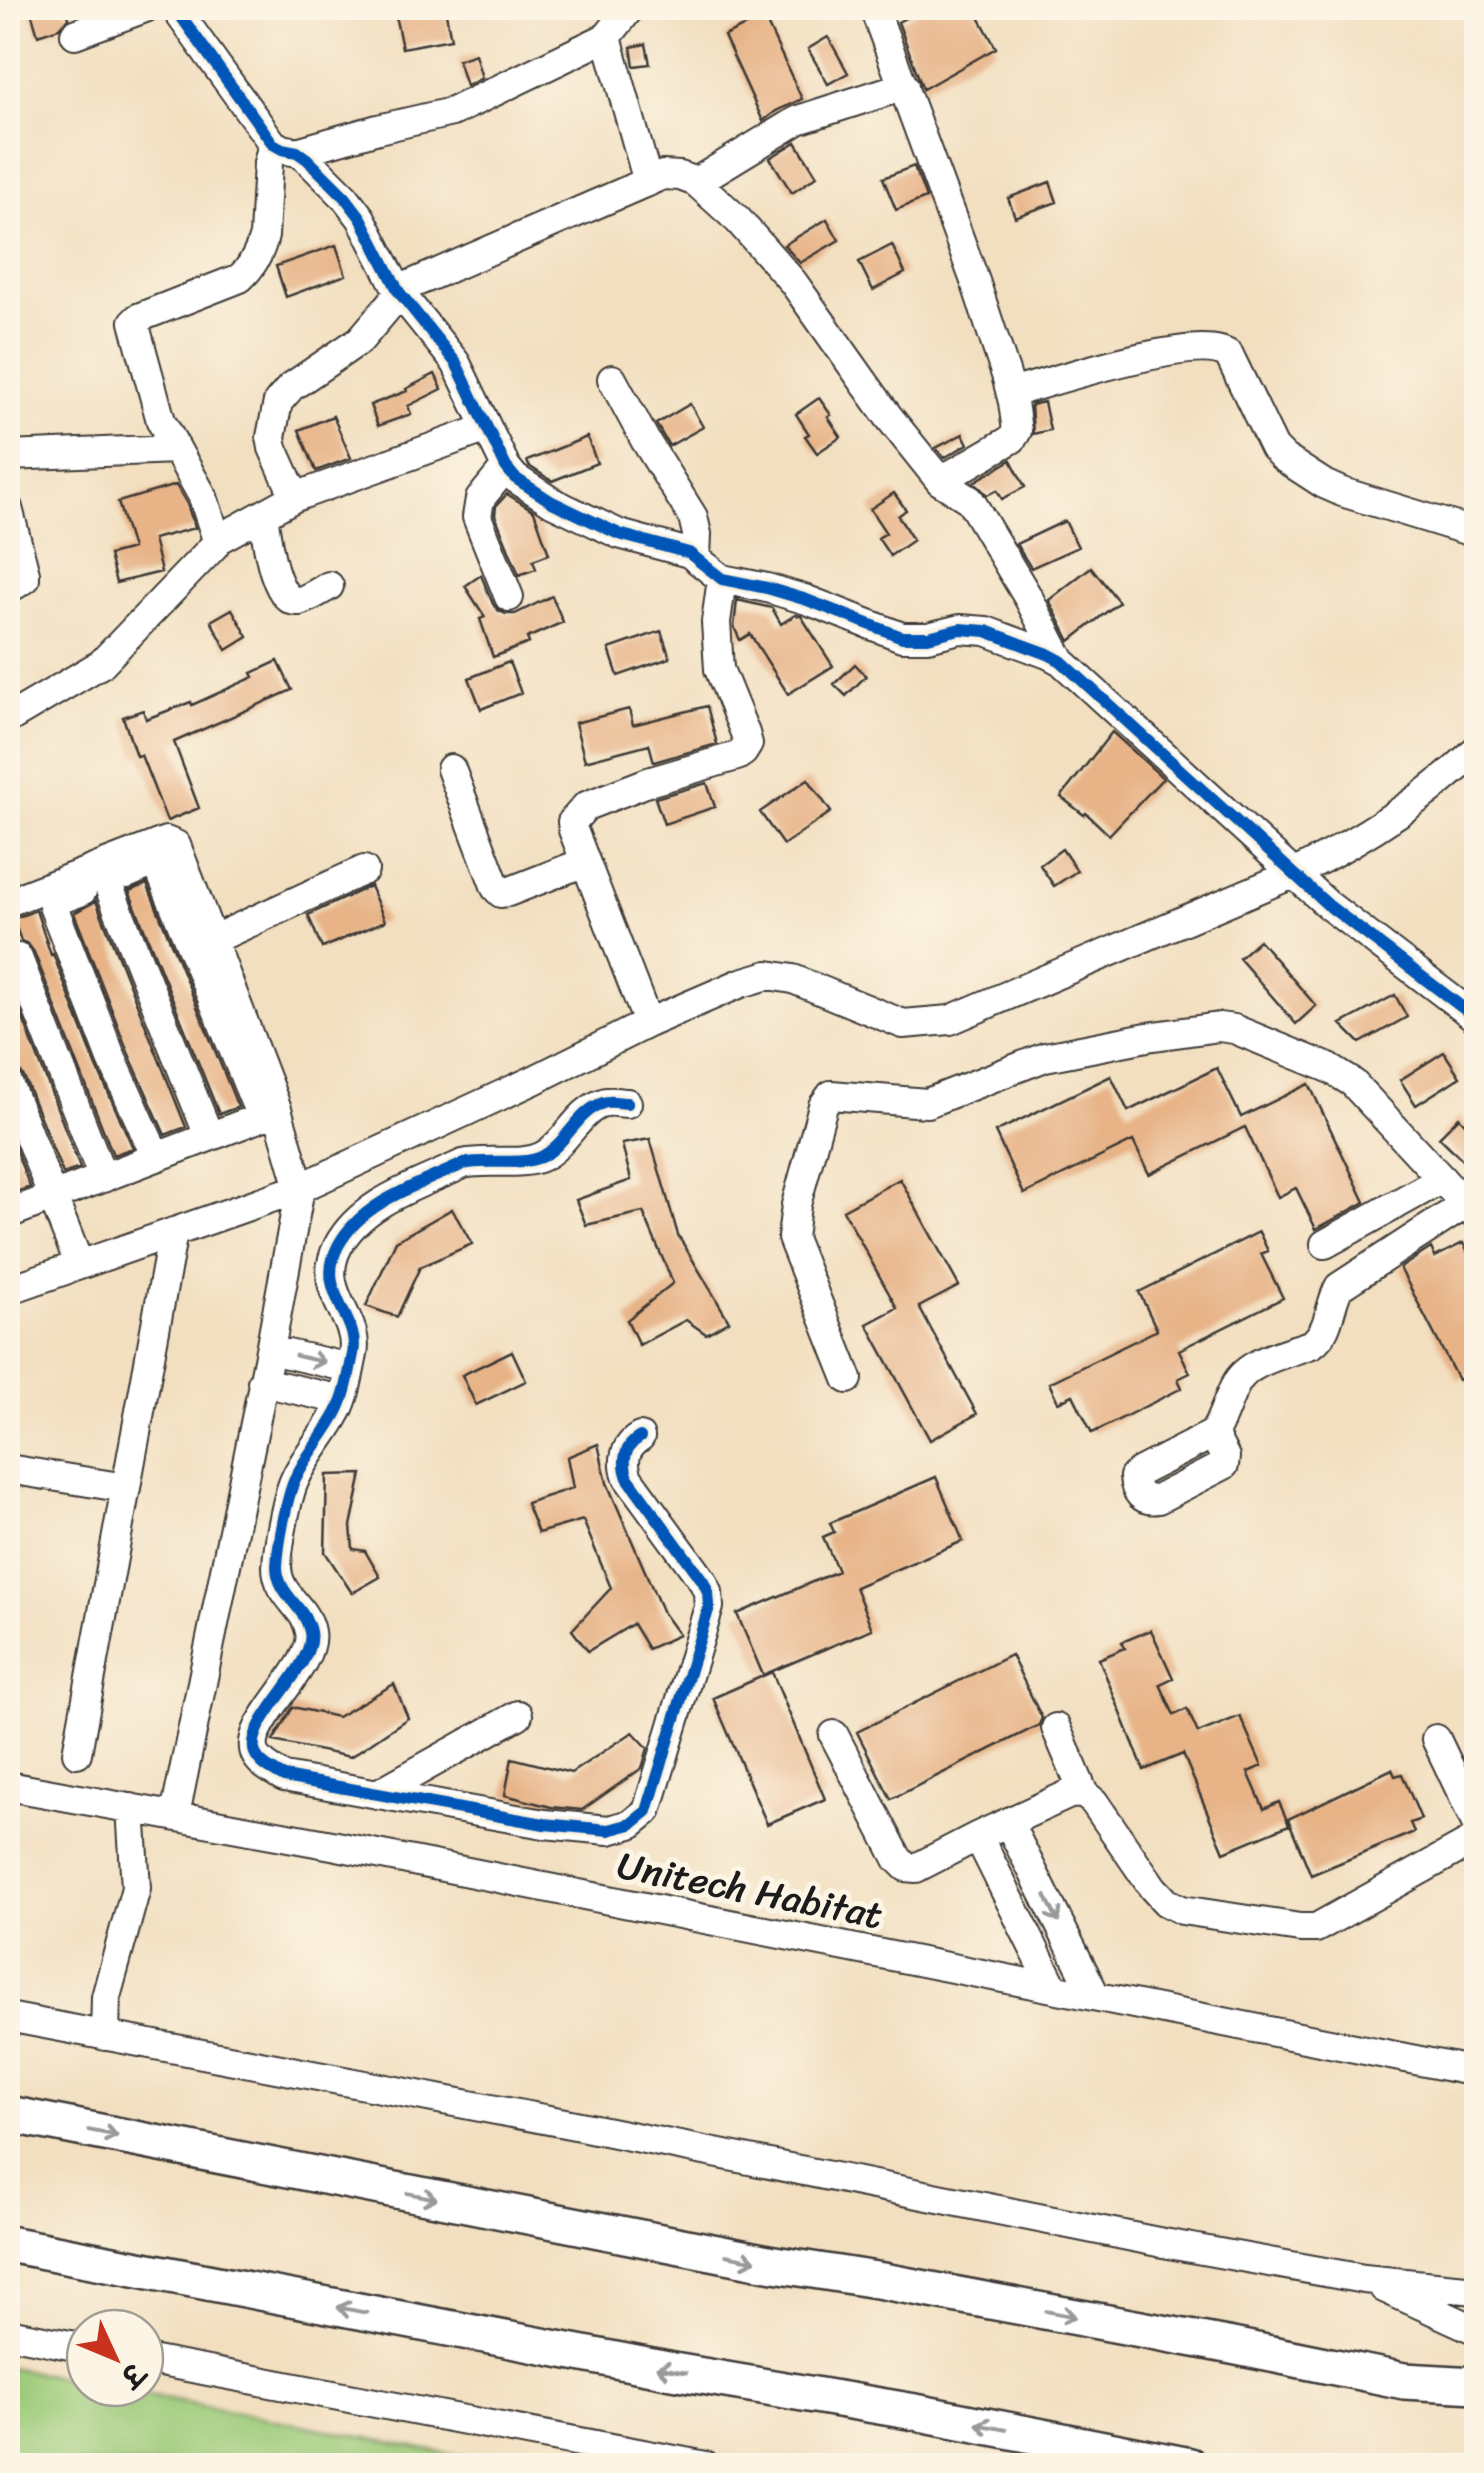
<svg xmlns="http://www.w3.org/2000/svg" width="1484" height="2473" font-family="Sriracha,'Playpen Sans Deva',sans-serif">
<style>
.green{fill:#9dcb79;stroke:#5c744a;stroke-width:2.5}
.building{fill:#e7b387}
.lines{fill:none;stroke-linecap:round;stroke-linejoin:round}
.minor-casing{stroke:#3c3935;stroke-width:32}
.major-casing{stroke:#3c3935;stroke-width:40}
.minor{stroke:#fff;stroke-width:28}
.major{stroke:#fff;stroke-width:35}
.cycleway-casing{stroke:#fcf5e5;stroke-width:19}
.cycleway{stroke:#0057b8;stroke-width:12}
.oneway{stroke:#999}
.labels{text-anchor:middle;stroke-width:10;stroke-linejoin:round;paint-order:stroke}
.street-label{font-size:38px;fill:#1c1c1c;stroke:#fcf5e5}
</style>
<rect width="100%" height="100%" fill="#fcf5e5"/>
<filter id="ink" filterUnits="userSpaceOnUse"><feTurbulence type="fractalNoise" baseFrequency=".01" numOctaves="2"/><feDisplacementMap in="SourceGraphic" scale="20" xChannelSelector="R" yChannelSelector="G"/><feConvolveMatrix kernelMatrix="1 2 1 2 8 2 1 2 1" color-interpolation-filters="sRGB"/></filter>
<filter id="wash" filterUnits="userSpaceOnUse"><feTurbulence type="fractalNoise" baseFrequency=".0048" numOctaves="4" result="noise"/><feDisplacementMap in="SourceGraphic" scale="40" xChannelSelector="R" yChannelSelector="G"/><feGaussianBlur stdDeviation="2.25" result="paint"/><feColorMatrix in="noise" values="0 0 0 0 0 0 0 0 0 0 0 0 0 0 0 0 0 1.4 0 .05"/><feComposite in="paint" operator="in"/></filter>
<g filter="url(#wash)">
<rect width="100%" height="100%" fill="#f2dfc0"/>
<!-- green -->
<path class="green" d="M8 2367 85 2382V2388H114L504 2465H8Z"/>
<g id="blocks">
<!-- building -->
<path class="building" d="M30 8H66L69 18 59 28 38 35Z
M431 8H445L451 39 402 48 395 15Z
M924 8H974L996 48 923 89 898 22Z
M764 17 802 99 776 111 763 121 724 36Z
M828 37 848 73 828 84 808 49Z
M646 44 650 64 634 66 631 47Z
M475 54 482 78 466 86 458 60Z
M796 142 817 176 792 193 770 158Z
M914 166 926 198 896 210 883 178Z
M1050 182 1057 202 1015 217 1008 198Z
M827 219 839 240 800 263 784 245Z
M336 245 346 275 286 297 276 266Z
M892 245 905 273 873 290 859 262Z
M435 374 442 389 408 406 411 414 378 426 370 405 407 391 406 389Z
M819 398 831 415 828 417 841 437 817 453 805 436 809 434 796 414Z
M1044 402 1050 430 1033 434 1031 405Z
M690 404 703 427 669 446 656 424Z
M333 416 351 458 316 471 299 430Z
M963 434 968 444 944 458 936 448Z
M587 437 597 463 552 481 529 466 527 461Z
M1011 460 1025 487 1002 499 997 490 987 495 974 482Z
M176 485 187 504 195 528 153 539 161 572 116 583 109 555 132 549 118 502Z
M894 493 906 510 898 516 913 540 890 556 878 538 886 533 870 509Z
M507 494 534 511 549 554 533 560 536 569 519 575 495 515 496 506Z
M1065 521 1078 547 1031 568 1016 544Z
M1091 567 1119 602 1070 641 1049 600Z
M481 575 493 604 499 611 506 614H515L552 596 563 622 527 638 529 643 493 657 480 619 485 617 465 586Z
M737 600 772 608 781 624 795 615 801 616 833 666 788 694 750 634 740 640 734 627Z
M232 609 248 637 227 650 211 621Z
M661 631 670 658 618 676 609 649Z
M278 661 292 690 174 742 199 808 167 821 141 755 136 756 123 717 143 710 146 719 191 702 192 705 254 677 252 673Z
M509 662 521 693 481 709 469 678Z
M855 664 866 676 846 696 834 684Z
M707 706 717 744 654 762 649 744 585 761 575 723 629 709 633 725Z
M1112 732 1163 778 1109 835 1086 813 1084 815 1061 797Z
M808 779 831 812 783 845 760 812Z
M707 783 715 807 664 824 655 798Z
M1062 849 1077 871 1054 886 1040 865Z
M147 884 238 1107 219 1114 129 891Z
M370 886 385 921 322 948 308 915Z
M96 901 186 1127 165 1135 128 1052 74 913Z
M36 910 51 955 53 954 96 1065 133 1148 113 1155 34 952 28 944 21 941 13 919Z
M1259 940 1316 1006 1296 1024 1239 958Z
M8 979 80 1168 63 1174 24 1077 18 1069 8 1066Z
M1395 995 1407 1017 1360 1043 1341 1024Z
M1444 1052 1460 1077 1416 1105 1400 1080Z
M1217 1068 1241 1117 1309 1084 1365 1202 1316 1229 1296 1188 1278 1197 1245 1127 1149 1174 1133 1141 1024 1194 995 1132 1111 1076 1128 1111Z
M1459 1117 1476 1135V1152L1466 1163 1439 1137Z
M8 1130 30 1187 8 1195Z
M650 1139 678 1235 729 1321 706 1334 686 1320 639 1345 627 1320 673 1283 643 1212 586 1225 576 1200 631 1180 622 1144Z
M900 1179 959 1286 919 1307 977 1414 930 1440 867 1324 897 1308 843 1210Z
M452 1209 472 1244 420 1267 397 1317 366 1306 396 1241Z
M1259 1232 1268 1251 1261 1254 1283 1298 1179 1350 1190 1373 1178 1379 1182 1388 1092 1433 1073 1395 1058 1402 1049 1383 1157 1330 1139 1292Z
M1463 1243 1476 1269V1370L1458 1380 1400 1268 1431 1248 1435 1257Z
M512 1351 526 1381 476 1405 462 1375Z
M598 1444 607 1483 663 1613 679 1635 648 1649 633 1624 588 1651 572 1630 611 1588 583 1520 538 1533 526 1503 573 1488 567 1457Z
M362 1474 351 1526 353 1549 365 1551 380 1577 352 1593 325 1552 327 1475Z
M936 1477 963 1541 855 1587 872 1629 763 1675 737 1614 838 1571 823 1537 834 1532 830 1523Z
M1151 1630 1173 1678 1160 1684 1174 1715 1187 1709 1198 1733 1240 1716 1262 1766 1248 1772 1264 1809 1279 1802 1289 1825 1224 1852 1183 1754 1144 1770 1099 1659 1125 1648 1122 1642Z
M1011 1655 1042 1718 1039 1725 891 1799 857 1732Z
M772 1672 825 1799 767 1824 713 1698Z
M394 1684 408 1718 350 1757 273 1741 293 1707 337 1717Z
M633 1732 648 1748 642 1768 582 1810 551 1807 505 1795 512 1758 571 1773Z
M1392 1769 1395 1776 1402 1774 1421 1819 1410 1823 1414 1832 1311 1875 1288 1819Z"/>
</g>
</g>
<g filter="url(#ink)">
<use href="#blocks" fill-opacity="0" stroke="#3c3935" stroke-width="2.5"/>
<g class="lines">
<!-- minor casing -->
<g class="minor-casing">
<path id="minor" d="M175 8 273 144 282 149 297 152 307 159 345 197 361 218 399 292 456 363 506 467 515 478 552 502 619 534 689 553 722 579 767 588 807 600 902 637H928L960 629 986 631 1048 654 1061 661 1328 905 1476 1018
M874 8 975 281 1006 375 1013 402 1017 431 1012 439 940 481
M75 34 145 8
M607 37 648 182
M297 152 378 129 452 112 607 37 630 8
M696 182 798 120 904 86
M612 379 645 440 693 517 697 534 696 557
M1011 393C1051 382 1199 332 1229 355L1274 448 1284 458 1324 484 1342 492 1476 533
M8 456 175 449
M506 467 480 499 477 517 509 597
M295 497 273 448 271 437 278 402 291 387 360 340 405 287 663 175 680 176 696 182 738 220 793 282 888 416 940 481 970 500 1029 599 1061 661
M8 508 25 573V579L8 589
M263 515C266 532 273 604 299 601 308 599 320 591 329 586
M217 540 295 497 487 428
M8 719 101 664 214 546 217 540 203 497 161 421 134 322 138 318 240 278C252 267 260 252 264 236L268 163 273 144
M451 769 496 888 501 893 508 892 585 862
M107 882 209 1136
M82 891 55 901 53 906 112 1059 156 1157
M8 902 166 841 176 845 277 1109 300 1188 270 1350 175 1815
M212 940 364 870
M18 958 103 1178
M648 1023 573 830 572 822 586 806 648 782 737 756 743 752 748 744 745 733 719 669 716 622 722 579
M8 1083 79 1264
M627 1103C620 1103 610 1100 603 1103 578 1111 566 1144 543 1156 522 1167 486 1158 463 1164 419 1185 362 1201 338 1246 314 1293 361 1317 353 1354 349 1373 346 1395 337 1412 325 1435 307 1454 296 1477 287 1494 278 1546 277 1566 277 1596 306 1606 310 1632 317 1667 243 1722 255 1753 260 1765 274 1771 284 1777L544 1824 609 1830 631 1824 647 1811 709 1607 708 1592 703 1581 628 1478C622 1462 624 1446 640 1437
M8 1214 261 1117 158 866 156 863H152L127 874
M1325 1244 1442 1179
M8 1290 300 1188 534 1080 648 1023 741 983 768 975 793 979 903 1024 950 1020 1295 873C1360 840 1424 801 1476 750
M270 1350 350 1368
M848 1379 792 1238 796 1205 823 1106 831 1095 927 1103 1045 1057 1147 1037 1219 1027 1234 1029 1329 1068 1353 1083 1476 1216
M262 1382 342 1400
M1213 1434 1225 1457 1224 1465 1158 1499C1142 1502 1135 1492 1134 1477L1139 1472 1213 1434C1223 1419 1227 1400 1236 1384 1247 1361 1288 1353 1312 1344 1330 1331 1329 1306 1339 1287L1466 1204
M8 1469 126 1488
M1056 1728 1084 1794
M834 1735 898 1859 906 1867 916 1868 978 1836 1072 1793 1084 1794 1094 1802 1153 1888 1166 1902 1182 1910 1300 1928H1316L1476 1839
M1436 1739 1476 1823
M77 1753 173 1232
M8 1786 332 1845 1476 2072
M377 1794 518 1715
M1008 1822 1095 1995
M978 1836 1053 1987
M8 2017 570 2124 1158 2242 1364 2279 1476 2290
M105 2036 106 1997 136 1888 131 1808
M1384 2288 1476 2330
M8 2333 85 2348
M145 2359 706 2466"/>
</g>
<!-- major casing -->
<g class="major-casing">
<path id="major" d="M8 2114 768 2263 883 2281 1232 2346 1404 2381 1476 2385
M8 2244 673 2371 915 2412 1190 2466"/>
</g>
<!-- minor -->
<use href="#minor" class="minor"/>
<!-- major -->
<use href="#major" class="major"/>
<!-- cycleway casing -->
<g class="cycleway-casing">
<path id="cycleway" d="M175 8 273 144 282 149 297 152 307 159 345 197 361 218 399 292 456 363 506 467 515 478 552 502 619 534 689 553 722 579 767 588 807 600 902 637H928L960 629 986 631 1048 654 1061 661 1328 905 1476 1018
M627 1103C620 1103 610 1100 603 1103 578 1111 566 1144 543 1156 522 1167 486 1158 463 1164 419 1185 362 1201 338 1246 314 1293 361 1317 353 1354 349 1373 346 1395 337 1412 325 1435 307 1454 296 1477 287 1494 278 1546 277 1566 277 1596 306 1606 310 1632 317 1667 243 1722 255 1753 260 1765 274 1771 284 1777L544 1824 609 1830 631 1824 647 1811 709 1607 708 1592 703 1581 628 1478C622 1462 624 1446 640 1437"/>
</g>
<!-- cycleway -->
<use href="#cycleway" class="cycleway"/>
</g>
<!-- one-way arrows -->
<defs><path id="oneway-shaft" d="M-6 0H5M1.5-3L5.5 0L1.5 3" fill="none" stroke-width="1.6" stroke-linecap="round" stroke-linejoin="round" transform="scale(2.5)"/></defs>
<g class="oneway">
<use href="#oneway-shaft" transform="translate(310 1359) rotate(13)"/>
<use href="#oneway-shaft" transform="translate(1052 1909) rotate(63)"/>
<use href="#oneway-shaft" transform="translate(103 2133) rotate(11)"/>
<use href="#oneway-shaft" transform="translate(422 2196) rotate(11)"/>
<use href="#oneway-shaft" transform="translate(741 2258) rotate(11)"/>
<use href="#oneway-shaft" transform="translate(352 2310) rotate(-169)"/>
<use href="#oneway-shaft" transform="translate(1061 2314) rotate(11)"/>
<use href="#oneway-shaft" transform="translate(671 2370) rotate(-170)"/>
<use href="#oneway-shaft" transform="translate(991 2427) rotate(-169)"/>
</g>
</g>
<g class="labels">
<!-- street labels -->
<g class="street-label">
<text transform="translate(750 1890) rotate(11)" y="13">Unitech Habitat</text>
</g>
</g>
<!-- margin -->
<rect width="1484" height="2473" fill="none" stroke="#fcf5e5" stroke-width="40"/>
<!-- north arrow -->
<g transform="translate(115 2358) rotate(134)"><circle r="48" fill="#fcf5e5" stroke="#a29e95" stroke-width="2.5"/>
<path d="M0-8L18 38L0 25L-18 38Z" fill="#c8321e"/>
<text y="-15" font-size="28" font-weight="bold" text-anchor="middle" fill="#1c1c1c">उ</text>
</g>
</svg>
